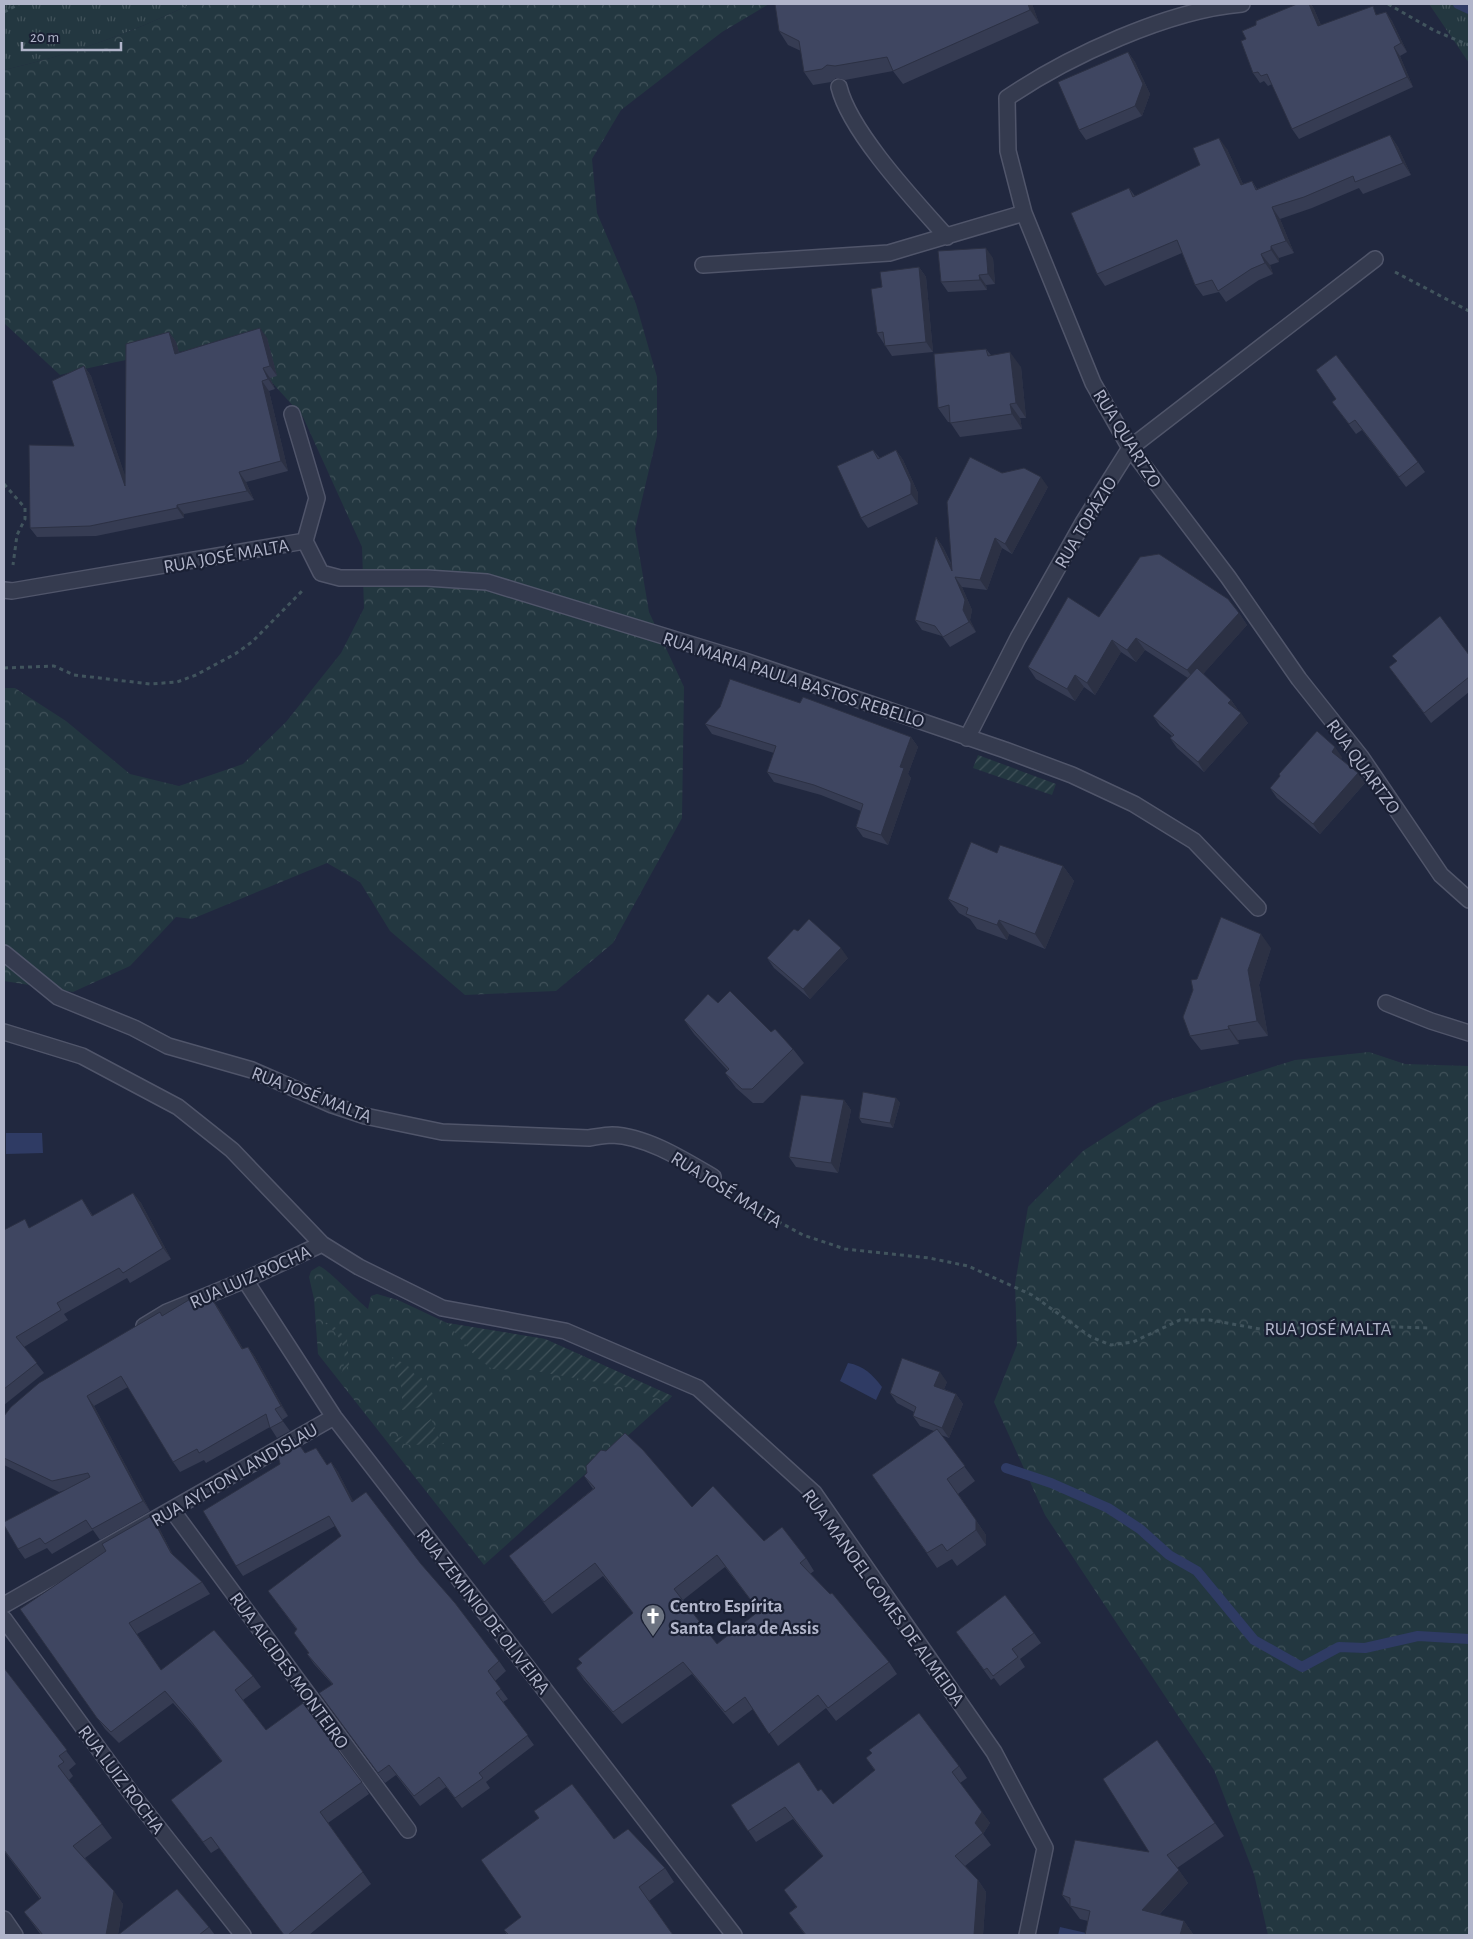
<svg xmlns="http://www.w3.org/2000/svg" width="1473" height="1939" font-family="'Alegreya Sans',sans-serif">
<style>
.grass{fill:url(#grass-tufts)}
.forest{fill:url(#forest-crowns)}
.garden{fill:url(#garden-furrows)}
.water{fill:#2f3b64}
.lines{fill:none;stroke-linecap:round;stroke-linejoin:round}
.stream{stroke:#2f3b64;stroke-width:10}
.minor-casing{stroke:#50556a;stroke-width:18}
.path{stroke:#41545d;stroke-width:3;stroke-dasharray:4 4;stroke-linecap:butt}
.minor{stroke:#353b4f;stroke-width:15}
.wall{fill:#363c53;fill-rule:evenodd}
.shaded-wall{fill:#2c3144}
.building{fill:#3f4661;stroke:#2c3144;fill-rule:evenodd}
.labels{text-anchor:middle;stroke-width:4.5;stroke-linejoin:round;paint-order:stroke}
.street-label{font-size:19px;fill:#b1b5ca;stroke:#1a2034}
.poi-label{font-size:19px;font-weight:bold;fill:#b1b5ca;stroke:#1a2034;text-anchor:start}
</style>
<defs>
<pattern id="grass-tufts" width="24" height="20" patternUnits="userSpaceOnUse" patternTransform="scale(1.25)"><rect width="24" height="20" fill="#233740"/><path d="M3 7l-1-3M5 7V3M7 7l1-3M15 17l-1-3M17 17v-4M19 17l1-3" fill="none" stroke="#41525a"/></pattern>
<pattern id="forest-crowns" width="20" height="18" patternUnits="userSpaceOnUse" patternTransform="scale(1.25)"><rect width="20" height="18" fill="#233740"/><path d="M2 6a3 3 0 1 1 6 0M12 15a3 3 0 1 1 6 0" fill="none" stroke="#41525a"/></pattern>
<pattern id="garden-furrows" width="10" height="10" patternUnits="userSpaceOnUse" patternTransform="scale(1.25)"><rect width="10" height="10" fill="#233740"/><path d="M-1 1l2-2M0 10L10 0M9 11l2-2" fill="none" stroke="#41525a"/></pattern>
</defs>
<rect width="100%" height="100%" fill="#21283f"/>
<!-- grass -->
<path class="grass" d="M4 4H191C131 33 70 55 4 70Z
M1429 4H1469V63Z"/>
<!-- forest -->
<path class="forest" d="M191 4H769L722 32 621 110 592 159 597 213 636 304 657 377V436L635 529 649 612 684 687 682 818 613 943 556 991 465 995 390 931 360 882 327 863 192 919 176 917 130 966 73 992 4 981V688H15L66 721 130 774 179 786 243 764 286 722 341 653 364 608 362 547 303 417 241 348C179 348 120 360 60 375L4 323V70C70 55 131 33 191 4Z
M1369 1052 1405 1064 1469 1066V1935H1268L1254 1874 1214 1770 1045 1515 994 1402 1017 1345 1015 1284 1028 1207 1083 1151 1158 1103 1295 1060Z
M319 1266C327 1268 357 1300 368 1309L371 1296 377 1294 398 1300 447 1323 545 1339 672 1396 484 1565 318 1354 314 1299 309 1277 311 1271Z"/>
<!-- garden -->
<path class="garden" d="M978 755 1056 784 1052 795 973 768Z
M320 1319 336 1328 347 1339 349 1365 340 1377C351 1350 342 1336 320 1319Z
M447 1323 545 1339 672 1396 667 1402 630 1388 530 1370 492 1369 476 1357Z
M392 1357 408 1366 416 1376H420L433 1394 434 1400 421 1407 402 1410V1390Z
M431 1419 435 1428 433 1430 444 1444 410 1445 391 1441 415 1431Z"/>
<!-- water -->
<path class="water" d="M6 1133H42L43 1153 6 1154Z
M848 1363C864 1366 872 1374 882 1387L876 1400 840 1381Z
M1060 1927 1095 1935H1058Z"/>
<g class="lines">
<!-- stream -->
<path class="stream" d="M1458 4 1469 9
M1006 1468 1051 1483 1108 1508 1140 1529 1169 1555 1197 1571 1254 1640 1302 1667 1339 1647 1365 1648 1418 1636 1469 1639"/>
<!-- minor casing -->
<g class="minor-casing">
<path id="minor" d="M1242 4C1168 10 1067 57 1007 98L1008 151 1024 213 1093 383 1130 448 1228 577 1299 679 1361 757 1441 875 1469 900
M839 87C850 132 915 201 947 237
M703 265 889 253 1024 213
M305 541 321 573 340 578H427L487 582 742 660 1005 750 1072 775 1134 804 1194 841 1258 908
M4 590 12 591 305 541 317 498 292 414
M967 738 1018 638 1084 521 1130 448 1375 259
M4 953 58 997 134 1028 168 1046 252 1070 332 1105 365 1116 442 1132 589 1138C596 1137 605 1135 612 1135 646 1136 684 1160 713 1177
M1386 1003 1431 1021 1469 1033
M4 1032 82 1056 178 1107 232 1150 322 1244 359 1267 442 1308 565 1331 698 1388 814 1493 994 1752 1045 1848 1027 1935
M245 1280 334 1417 734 1935
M144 1326 167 1312 245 1280 322 1244
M172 1510 408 1830
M4 1605 334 1417
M4 1619 131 1793 243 1935
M4 1919 15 1935"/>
</g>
<!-- path -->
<path class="path" d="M1388 4 1435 31 1469 45
M4 12 19 4
M1395 272 1469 311
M4 484 25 508V519L17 535 13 565
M4 668 54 666 74 675 150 684 177 682 196 675 235 654 252 642 304 589
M731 1191 759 1211 803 1235 845 1249 929 1258 968 1266 1032 1295 1091 1337 1111 1345 1133 1342 1180 1320H1210L1271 1331 1327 1325 1430 1328"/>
<!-- minor -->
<use href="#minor" class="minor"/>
</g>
<!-- wall -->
<path class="wall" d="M1032 4 1039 23 903 84 893 71 845 80 836 78 831 82 813 85 804 72 801 51 788 45 779 31Z
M1297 4H1311L1314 9 1321 25 1378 14 1386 12 1392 21 1407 52 1400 56 1413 87 1299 139 1292 129 1272 84 1268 86 1264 81 1260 83 1253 73 1246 39 1256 25Z
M1128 52 1135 62 1150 94 1142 116 1086 140 1079 130Z
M1390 135 1398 147 1411 175 1363 194 1359 188 1312 208 1280 219 1294 253 1279 258V262L1270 265 1273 274 1259 280 1226 302 1219 292 1203 296 1195 285 1182 253 1105 286 1097 274 1129 188 1135 196 1200 165 1227 149 1243 184 1252 181 1257 189Z
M993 258 995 284 986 285 987 290 948 292 941 282Z
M919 267 926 277 933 352 892 356 877 333 882 287Z
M169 332 176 342 179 353 267 338 277 376 270 378 275 389 269 391 288 471 246 482 254 500 184 514V518L96 536 37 537 30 528 74 446 84 366 91 376 125 476Z
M986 349 991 355 1021 367 1026 418H1020L1022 429 960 437 950 422H948L938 408Z
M1332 402 1418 462 1425 472 1406 487 1362 430 1356 434Z
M873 450 880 458 896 450 903 460 918 493V504L868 528 861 518Z
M1002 473 1048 487 1012 554 1002 548 987 590 962 587 972 610 970 620 976 632 950 647 942 636 922 630 915 620 936 537 943 547 952 565Z
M1239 613 1247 625 1203 674 1231 700 1238 710H1237L1248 723 1204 772 1177 748 1170 738 1172 736 1160 726 1153 716 1188 678 1145 650 1136 662 1121 652 1095 695 1084 687 1075 701 1036 679 1028 667 1099 617Z
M1469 655V692L1431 723 1389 667Z
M800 703 911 737 918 747 908 774 911 778 888 845 863 837 856 827 861 811 821 795 774 782 767 772 774 753 712 734 705 724Z
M1342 757 1341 759 1358 773 1365 783 1320 834 1277 798 1270 788Z
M997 853 1063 866 1074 881 1045 949 1009 934 1007 940 977 929 970 919 959 913 948 899Z
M1271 948 1259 985 1268 1036 1238 1040 1239 1044 1201 1050 1190 1036 1197 979Z
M767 958H848L810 999 774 968Z
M718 1003 771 1032 793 1049 804 1063 763 1103H753L736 1088 725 1073 728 1071 694 1034 684 1020Z
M896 1098 900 1103 893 1128 862 1123 859 1118Z
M844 1100 851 1110 838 1173 796 1167 789 1157Z
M133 1193 141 1203 171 1259 130 1283 127 1278 64 1314 68 1320 24 1347 44 1373 4 1405V1230L31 1227 82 1199 93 1216Z
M212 1299 219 1309 243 1349 248 1347 255 1357 288 1416 282 1420 290 1431 277 1438 270 1427 206 1463 204 1460 180 1472 173 1462 128 1387 94 1406 150 1511 100 1540 93 1530 52 1554 47 1548 25 1559 18 1549 65 1490 59 1492 4 1465V1416L162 1316 198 1307Z
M947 1382 944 1389 956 1394 963 1404 949 1438 941 1435 975 1481 958 1494 986 1535V1545L957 1566 952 1559 937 1568 872 1475 934 1431 920 1426 913 1416 914 1412 897 1403 890 1393Z
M316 1448 327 1465 331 1462 338 1472 353 1501 421 1564 499 1661 506 1671 495 1681 508 1699 503 1702 534 1745 486 1782 490 1788 462 1808 446 1787 420 1806 396 1775 385 1783 326 1703 332 1684 314 1664 307 1654 309 1653 297 1630 268 1591 341 1536 335 1526 243 1576 236 1566 305 1453Z
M584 1476 692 1507 764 1541 806 1558 814 1571 810 1574 889 1662 897 1674 836 1721 826 1708 778 1746 753 1709 733 1724 692 1674 622 1724 584 1680 576 1668 581 1663 633 1613 603 1576 552 1614 509 1556 593 1489ZM725 1567 759 1611 717 1644 683 1600Z
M151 1516 159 1528 174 1557 202 1582 210 1594 137 1634 161 1670 253 1676 261 1687 243 1700 266 1730 362 1782 369 1794 328 1823 371 1884 309 1935H284L219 1848 211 1853 171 1800 222 1762 198 1731 173 1703 119 1743 105 1729 20 1609 106 1551Z
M956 1632 1034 1633 1041 1643 1020 1659 1025 1667 1000 1686 994 1678 991 1680Z
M4 1668 76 1764 69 1770 73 1776 69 1780 112 1838 85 1858 123 1904 118 1935H41L24 1912 40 1899 4 1851Z
M1157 1740 1224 1836 1177 1868 1188 1883 1159 1915 1184 1921 1193 1934V1935H1085L1088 1921 1080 1919 1062 1895 1149 1852Z
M866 1758 959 1766 967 1778 960 1783 990 1823 983 1834 991 1845 965 1866 978 1880 986 1892 983 1935H805L789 1913 796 1907 823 1857 793 1819 756 1842 731 1805 819 1791 833 1804 875 1771Z
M534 1811 614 1839 665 1868 674 1882 649 1901 673 1935H507L504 1930 521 1917 539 1818Z
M209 1927 215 1935H118Z"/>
<!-- shaded-wall -->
<path class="shaded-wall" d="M1028 4H1032L1039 23 1030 10Z
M1309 4H1311L1314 9 1325 35 1318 26Z
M1386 12 1392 21 1407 52 1401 43Z
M1394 47 1400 56 1413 87 1407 77Z
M1128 52 1135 62 1150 94 1142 116 1135 106Z
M1390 135 1398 147 1411 175 1403 163Z
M1219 138 1227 149 1249 197 1241 185Z
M1272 207 1280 219 1294 253 1286 241Z
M1271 246 1279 258V262L1271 250Z
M986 248 993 258 995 284 988 274Z
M1261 254 1270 265 1273 274 1265 263Z
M919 267 926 277 933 352 926 342Z
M979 275 986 285 987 290 980 280Z
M260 328 267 338 277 376 270 366Z
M169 332 176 342 182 364 175 354Z
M1010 352 1021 367 1026 418 1016 403Z
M84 366 91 376 132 496 125 486Z
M263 368 270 378 275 389 268 379Z
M262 381 269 391 288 471 281 461Z
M1010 404 1020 418 1022 429 1012 414Z
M896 450 903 460 918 493V504L911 494Z
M239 472 246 482 254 500 247 491Z
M1041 477 1048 487 1012 554 1005 544Z
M177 505 184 514V518L177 508Z
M936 537 943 547 957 577 952 571Z
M995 538 1002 548 987 590 980 580Z
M955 577 962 587 972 610 970 620 976 632 969 622 963 610Z
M1239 613 1247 625 1196 682 1187 670Z
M1136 638 1145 650 1136 662 1127 650Z
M1112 640 1121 652 1095 695 1087 683Z
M1075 675 1084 687 1075 701 1067 689Z
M1231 700 1238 710 1235 713 1228 703Z
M1241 713 1248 723 1204 772 1198 762Z
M911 737 918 747 908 774 911 778 888 845 881 835 900 767Z
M1335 747 1342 757 1339 762 1332 752Z
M1358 773 1365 783 1320 834 1313 824Z
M1063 866 1074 881 1045 949 1035 934Z
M999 920 1009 934 1007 940 997 925Z
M1261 934 1271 948 1259 985 1268 1036 1257 1021 1248 970Z
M841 948 848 958 810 999 803 989Z
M1228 1026 1238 1040 1239 1044 1229 1029Z
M896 1098 900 1103 893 1128 890 1123Z
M844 1100 851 1110 838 1173 831 1163Z
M133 1193 141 1203 171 1259 163 1248Z
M212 1299 219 1309 250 1360 242 1349Z
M248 1347 255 1357 288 1416 281 1406Z
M940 1372 947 1382 941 1396 934 1386Z
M956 1394 963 1404 949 1438 942 1428Z
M87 1396 94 1406 150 1511 143 1501Z
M331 1462 338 1472 359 1512 352 1502Z
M947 1479 986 1535V1545L976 1530Z
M151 1516 159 1528 178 1565 171 1553Z
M982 1812 990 1823 983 1834 975 1823Z
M1179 1870 1188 1883 1151 1923 1142 1910Z
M978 1880 986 1892 983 1935H974Z
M114 1891 123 1904 118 1935H106Z
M1184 1921 1193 1934V1935H1180Z"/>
<!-- building -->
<path class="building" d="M775 4H1028L1030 10 893 71 887 57 835 66 827 65 822 69 804 72 799 41 779 31Z
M1297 4H1309L1318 26 1373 6 1376 15 1386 12 1401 43 1394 47 1407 77 1292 129 1267 74 1261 76 1258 72 1253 73 1241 41 1246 39 1242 31 1256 25V21Z
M1128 52 1143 84 1135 106 1079 130 1058 82Z
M1390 135 1403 163 1355 182 1353 176 1304 197 1272 207 1286 241 1271 246V250L1261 254 1265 263 1251 269 1218 291 1212 280 1195 285 1177 240 1097 274 1071 213 1129 188 1133 197 1200 165 1193 148 1219 138 1241 185 1252 181 1256 190Z
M986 248 988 274 979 275 980 280 941 282 938 251Z
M919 267 926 342 885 346 883 332 877 333 871 289 882 287 880 272Z
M260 328 270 366 263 368 268 379 262 381 281 461 239 472 247 491 177 505V508L90 526 30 528 29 445 74 446 52 381 84 366 125 486 126 344 169 332 175 354Z
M986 349 988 356 1010 352 1016 403 1010 404 1012 414 950 423 949 405 938 408 934 354Z
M1336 355 1418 462 1399 477 1355 420 1349 424 1332 402 1336 399 1316 370Z
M873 450 878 459 896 450 911 483V494L861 518 837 466Z
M970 457 1002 473 1024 468 1041 477 1005 544 995 538 980 580 955 577 965 600 963 610 969 622 943 637 935 626 915 620 936 537 952 571 947 502Z
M1159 554 1228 599 1239 613 1187 670 1136 638 1127 650 1112 640 1087 683 1075 675 1067 689 1028 667 1068 597 1099 617 1140 557Z
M1440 616 1469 655V677L1424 713 1389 667 1397 661 1392 656Z
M1197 668 1231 700 1228 703 1241 713 1198 762 1170 738 1174 735 1153 716Z
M730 679 800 703 803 697 911 737 900 767 904 768 881 835 856 827 863 804 814 785 767 772 776 746 705 724 720 707Z
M1317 731 1335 747 1332 752 1358 773 1313 824 1270 788 1280 776 1279 774Z
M971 842 997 853 1000 845 1063 866 1035 934 999 920 997 925 966 914 968 908 948 899Z
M1221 917 1261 934 1248 970 1257 1021 1228 1026 1229 1029 1190 1036 1183 1017 1193 990 1191 980 1197 979Z
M809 919 841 948 803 989 767 958 794 929 798 931Z
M730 991 771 1032 775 1029 793 1049 752 1089H742L725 1073 729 1069 684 1020 708 994 718 1003Z
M863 1092 896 1098 890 1123 859 1118Z
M801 1095 844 1100 831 1163 789 1157Z
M133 1193 163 1248 123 1273 119 1268 57 1303 61 1310 16 1337 37 1363 4 1389V1230L25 1219 29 1228 82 1199 92 1216Z
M192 1298 197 1308 212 1299 242 1349 248 1347 281 1406 275 1409 283 1421 270 1428 266 1414 199 1453 197 1449 173 1462 121 1376 87 1396 143 1501 92 1529 86 1520 45 1544 40 1538 18 1549 4 1525V1522L90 1477 88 1473 52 1481 4 1458V1416L11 1407 39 1383 160 1312 162 1316Z
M902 1358 940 1372 934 1386 956 1394 942 1428 913 1416 916 1407 890 1393Z
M937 1429 965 1466 947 1479 976 1520V1530L947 1551 942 1544 927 1553 872 1475Z
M625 1433 643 1450 692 1507 713 1486 764 1541 782 1527 806 1558 800 1563 830 1594 832 1593 889 1662 828 1708 818 1695 769 1734 745 1697 725 1712 683 1662 613 1712 576 1668 582 1663 578 1659 633 1613 595 1563 544 1602 509 1556 595 1488 584 1476 587 1473 586 1466 601 1450 606 1451ZM717 1555 759 1611 717 1644 674 1589Z
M294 1437 305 1453 316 1448 327 1465 331 1462 352 1502 366 1492 421 1564 455 1603 499 1661 488 1671 501 1689 496 1693 528 1735 479 1773 483 1778 455 1798 439 1777 414 1796 389 1765 378 1773 319 1693 333 1684 307 1654 309 1653 294 1633 297 1629 268 1591 341 1536 329 1516 236 1566 203 1511 280 1464 276 1447Z
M151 1516 171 1553 202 1582 129 1623 161 1670 214 1630 253 1676 235 1690 266 1730 303 1703 362 1782 320 1812 363 1872 288 1935H284L211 1837 203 1842 171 1800 222 1761 190 1720 165 1691 111 1732 97 1718 20 1609 106 1551 102 1544Z
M1005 1595 1034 1633 1012 1649 1018 1657 993 1676 987 1668 984 1670 956 1632Z
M4 1668 67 1750 59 1756 64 1762 58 1766 102 1824 73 1846 114 1891 106 1935H43L24 1912 41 1898 4 1850Z
M919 1713 959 1766 952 1772 982 1812 975 1823 983 1833 955 1856 978 1880 974 1935H806L789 1913 797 1907 784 1890 823 1856 785 1807 748 1831 731 1805 799 1762 818 1791 821 1789 833 1804 875 1770 866 1758 872 1753 869 1750Z
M1157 1740 1215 1823 1167 1855 1179 1870 1142 1910 1184 1921 1180 1935H1085L1090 1911 1070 1906V1898L1062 1895 1075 1840 1149 1852 1103 1779Z
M572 1784 614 1839 628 1829 665 1868 639 1887 673 1935H509L504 1930 521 1917 481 1860 539 1818 534 1811Z
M177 1889 209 1927 199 1935H118Z"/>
<!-- icons -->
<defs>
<g id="church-pin" transform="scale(1.25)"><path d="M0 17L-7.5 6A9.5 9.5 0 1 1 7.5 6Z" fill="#6b7280" stroke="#1a2034"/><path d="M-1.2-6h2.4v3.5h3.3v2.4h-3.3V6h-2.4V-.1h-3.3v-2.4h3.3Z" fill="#fff"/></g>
</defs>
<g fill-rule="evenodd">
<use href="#church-pin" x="653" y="1616"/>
</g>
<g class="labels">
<!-- street labels -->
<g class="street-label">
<text transform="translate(1128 438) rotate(58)" y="7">RUA QUARTZO</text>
<text transform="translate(1085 522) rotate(-59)" y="7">RUA TOPÁZIO</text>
<text transform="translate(226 555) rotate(-10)" y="7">RUA JOSÉ MALTA</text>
<text transform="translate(794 679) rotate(18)" y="7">RUA MARIA PAULA BASTOS REBELLO</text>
<text transform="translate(1364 766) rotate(54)" y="7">RUA QUARTZO</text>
<text transform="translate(312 1094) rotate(21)" y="7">RUA JOSÉ MALTA</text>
<text transform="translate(727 1189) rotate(32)" y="7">RUA JOSÉ MALTA</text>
<text transform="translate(250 1276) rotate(-24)" y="7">RUA LUIZ ROCHA</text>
<text x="1328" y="1335">RUA JOSÉ MALTA</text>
<text transform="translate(234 1474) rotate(-30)" y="7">RUA AYLTON LANDISLAU</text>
<text transform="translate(884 1597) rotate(54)" y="7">RUA MANOEL GOMES DE ALMEIDA</text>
<text transform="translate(484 1611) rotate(52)" y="7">RUA ZEMINIO DE OLIVEIRA</text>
<text transform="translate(290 1670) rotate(54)" y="7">RUA ALCIDES MONTEIRO</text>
<text transform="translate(122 1779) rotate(53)" y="7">RUA LUIZ ROCHA</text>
</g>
<!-- poi labels -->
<g class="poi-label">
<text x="670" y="1612">Centro Espírita<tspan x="670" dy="22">Santa Clara de Assis</tspan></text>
</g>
</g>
<!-- border -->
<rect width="1473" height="1939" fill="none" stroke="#b1b5ca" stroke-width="10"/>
<!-- scale -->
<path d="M22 42v8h99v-8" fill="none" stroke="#b1b5ca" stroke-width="2.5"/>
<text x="30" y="42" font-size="15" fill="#b1b5ca" stroke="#1a2034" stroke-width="4" paint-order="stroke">20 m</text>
</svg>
